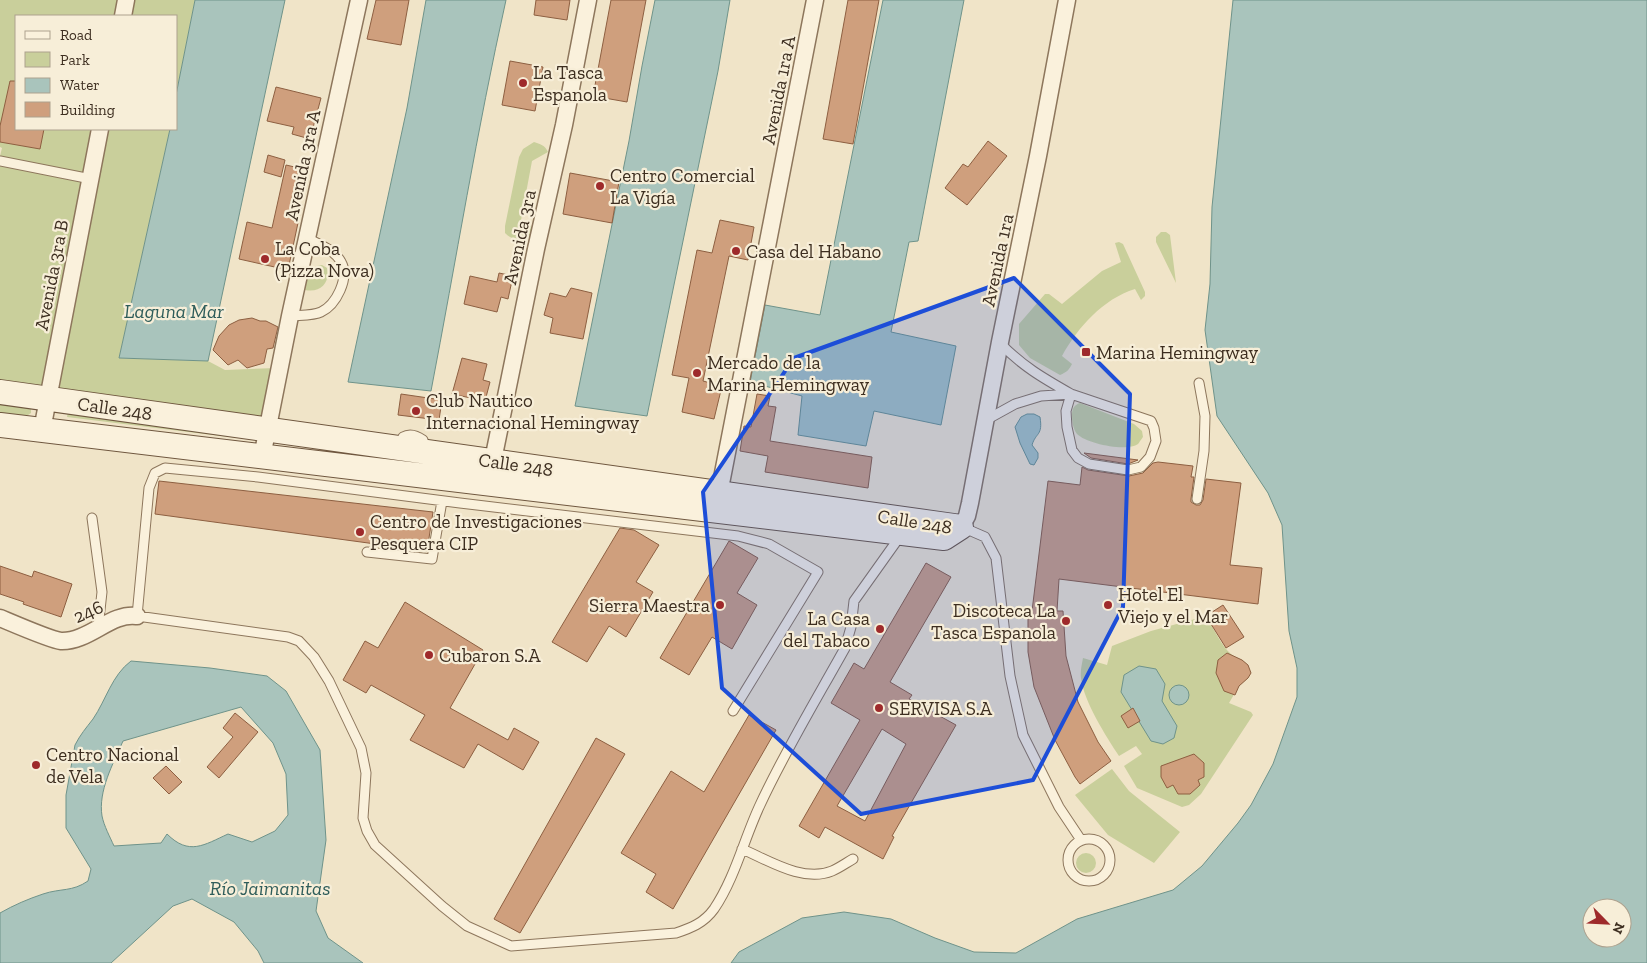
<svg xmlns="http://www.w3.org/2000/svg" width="1647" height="963" font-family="'Zilla Slab',serif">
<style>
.green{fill:#c9cf9b}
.water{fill:#a9c4bc;stroke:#6f938a;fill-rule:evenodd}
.building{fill:#cf9f7d;stroke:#8d5f41;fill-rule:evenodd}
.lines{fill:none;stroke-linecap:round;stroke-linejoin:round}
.lane-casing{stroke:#8d765c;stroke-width:11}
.street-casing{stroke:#8d765c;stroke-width:19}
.secondary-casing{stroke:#6f573f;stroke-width:26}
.lane{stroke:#faf1dc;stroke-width:9}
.street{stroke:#faf1dc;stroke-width:16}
.secondary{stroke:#faf1dc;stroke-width:24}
.marked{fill:#1d4ed8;fill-opacity:0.2;stroke:#1d4ed8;stroke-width:4;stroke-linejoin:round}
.poi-dot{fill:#9e2a2b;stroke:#f7eed8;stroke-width:2}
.labels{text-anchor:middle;stroke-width:4.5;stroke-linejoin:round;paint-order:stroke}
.poi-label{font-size:19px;fill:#3d2e20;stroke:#f7eed8;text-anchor:start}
.street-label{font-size:19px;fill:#3d2e20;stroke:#f7eed8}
.water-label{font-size:20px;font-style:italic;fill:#2f5d5a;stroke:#f7eed8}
</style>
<rect width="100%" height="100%" fill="#f0e4c8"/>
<!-- green -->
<path class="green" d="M0 0H195L176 95V16H16V129H170L119 358 208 361 225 370 276 368 263 425 0 390V156L2 148 0 147Z
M534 142C540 144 545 145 548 152L532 161 521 220 532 227V235L527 239C519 240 511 240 505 233V226L519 157 523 149Z
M1161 232H1166L1170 235 1176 283 1156 242V237Z
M1119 242 1123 244 1145 292V296L1141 300 1135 289C1103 299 1078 327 1062 356L1072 364C1069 370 1067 372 1060 375L1030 358 1019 345V324L1045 294H1049L1062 304 1102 271 1121 262 1115 243Z
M322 265 327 268C330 283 321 293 305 290 308 277 306 267 322 265Z
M0 403 31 408V413C23 420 10 415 0 414Z
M1080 403 1134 424 1142 431 1143 437C1142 438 1139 443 1138 444 1127 452 1087 444 1077 434 1073 429 1072 421 1072 415 1072 409 1074 405 1080 403Z
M68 412 237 433V438L67 417Z
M1206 616C1213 627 1222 647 1231 654 1242 663 1245 657 1251 673L1248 678 1239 686 1229 703 1251 712 1253 715 1201 794 1189 805 1182 807 1137 788 1124 766 1142 754 1136 746 1119 756C1106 736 1084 702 1081 678 1080 671 1082 664 1083 658L1107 665 1112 646 1151 631Z
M1112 769 1129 791 1180 832 1154 863 1108 835 1075 795Z
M1076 863a10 10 0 1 1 20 0a10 10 0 1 1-20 0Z"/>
<!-- water -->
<path class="water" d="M195 0H285L208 361 119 358 170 129H176V95Z
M426 0H506C477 130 456 261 431 391L348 382 407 108Z
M655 0H730L718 71 647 416 575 406 629 141 642 66Z
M883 0H964L918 241 909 242 891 332 956 346 941 425 874 411 866 446 798 435 802 396 750 382 765 305 820 315Z
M1233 0H1647V963H731L739 952 802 918 844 912 891 919 935 938 974 952 1016 953 1077 919 1173 890 1202 866 1238 823 1251 805 1273 764 1297 697V668L1289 631 1282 525 1268 493 1217 416 1205 330 1210 284 1212 207ZM1592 908H1622V938H1592Z
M1027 414H1034L1040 417C1043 436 1036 432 1032 445L1038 453V458L1034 465 1030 464 1020 443 1015 427 1021 417Z
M131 661 210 668 267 676 286 691 320 750 326 840 316 911 328 938 363 963H264L258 951 234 922 192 899 173 906 111 963H0V913C14 905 28 899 43 894 61 888 72 892 88 881L91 869 66 828V795L75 745C80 735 86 728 93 719 106 700 112 675 131 661ZM241 707 273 743 286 774 288 815 275 831 252 842 228 834C204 845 189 856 167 834L161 843 114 846C110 837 104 826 102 816 98 791 113 764 123 741Z
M1139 666 1156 669 1165 684 1162 701 1177 726 1174 738 1163 744 1151 741 1121 692 1124 675Z
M1169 695a10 10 0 1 1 20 0a10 10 0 1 1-20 0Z"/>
<!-- building -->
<path class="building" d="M376 0H409L401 45 367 39Z
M536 0H570L567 20 534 15Z
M611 0H646L627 102 593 96Z
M848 0H879L853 144 823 139Z
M510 61 543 67 535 111 502 105Z
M10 81H16V129H44L40 149 0 142V126Z
M276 87 321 98 310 139 292 134 294 127 267 121Z
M988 141 1007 156 967 205 945 188 963 164 968 167Z
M268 155 285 160 281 177 264 172Z
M286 165 299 168 291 201 302 204 288 270 239 259 247 222 272 228Z
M570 173 619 182 612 223 563 214Z
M720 220 754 227 748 260 729 256 703 381 722 386 714 419 682 412 689 378 672 375 697 250 712 253Z
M499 273 513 276 508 299 501 297 497 312 464 304 470 276 497 282Z
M571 288 592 293 583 339 550 333 553 318 544 315 550 293 566 297Z
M252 318 260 321H266L278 327 273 348 267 349 264 363 247 368 238 360 228 365 213 350 219 336 229 325 239 320Z
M462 358 487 364 483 380 490 382 485 401 452 394Z
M401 394 442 400 439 420 398 415Z
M757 394 770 396 768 406 776 407 770 441 872 457 868 488 765 472 768 456 740 451 744 426 751 427Z
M1084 453 1138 460 1128 464 1091 458Z
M1158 462 1193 466 1191 477H1194L1191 499V502L1196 505H1200L1203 500 1206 479 1241 483 1230 565 1262 568 1258 604 1059 579 1057 611H1063L1066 656 1078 702 1098 742 1111 761 1080 784 1075 777 1055 740 1034 687 1028 652V611H1032L1048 481 1080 485 1082 467 1088 470 1129 476 1143 473 1153 463Z
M159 481 433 512 427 551 155 514Z
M620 528 634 530 659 545 636 582 653 592 626 637 609 626 587 662 552 642Z
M729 541 758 558 737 593 757 605 732 649 712 637 689 675 660 658Z
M926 563 951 577 890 682 912 695 909 699 956 725 892 836 894 837 883 859 825 827 819 838 799 826 860 720 831 703 854 663 864 669ZM882 729 906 744 865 821 837 806Z
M0 566 32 577 34 571 72 584 61 617 23 604 24 602 0 594Z
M405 602 483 650 450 708 508 740 514 728 539 742 523 770 478 744 464 768 410 740 425 715 371 685 366 693 343 680 365 641 378 648Z
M1223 605 1244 637 1226 648 1206 616Z
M1227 653 1242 660 1248 665 1251 673 1248 678 1239 686 1235 695 1224 691 1216 673 1218 660Z
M1133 708 1140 721 1128 728 1121 716Z
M235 713 258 732 219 778 207 767 233 737 223 728Z
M749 715 776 730 673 909 646 892 656 874 621 853 671 771 704 792Z
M596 738 625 754 520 933 494 919Z
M1194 754 1204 763V777L1198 780 1200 785 1190 794H1178L1173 785 1167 788 1161 777V766Z
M166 766 182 782 169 794 153 778Z"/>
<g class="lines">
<!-- lane casing -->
<g class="lane-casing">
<path id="lane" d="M0 161 91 179
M290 316C299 315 313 316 321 312 336 305 350 278 341 262 335 250 318 244 307 238
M1071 394 1151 421 1154 428 1156 441 1150 457 1141 467 1128 470 1089 464 1078 458 1072 450 1067 427 1066 411Z
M986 420 1015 404 1041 396 1071 394C1043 378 1022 366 1000 343
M399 447 403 437C410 433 416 435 423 440L425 449
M1197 499 1204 451 1205 416 1199 383
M92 518 102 592 98 628
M962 527 985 537 996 558 1010 676 1023 735 1059 807 1081 840
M367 552 432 559 442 501
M733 711 818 572 769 544 738 536 460 503 258 477 165 468 155 473 149 488 137 616 288 637 299 641 314 657 329 681 361 748 366 773 363 818 367 831 375 845 442 906 467 926 511 946 676 933C691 928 704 923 714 909 735 878 744 839 760 805 785 751 816 700 845 648L851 627 854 601 901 535
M1068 860a21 21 0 1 1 42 0a21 21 0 1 1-42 0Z
M742 849C768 860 803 883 832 871 839 868 846 863 853 859"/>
</g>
<!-- street casing -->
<g class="street-casing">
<path id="street" d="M123 16 126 0
M42 430 100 129
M262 457 290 316 359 0
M491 470 536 249 564 125 588 0
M717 504 815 0
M961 527 967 516 970 503 1000 342 1038 156 1067 0
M0 618C12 623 51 640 61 641 89 642 111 612 137 616"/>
</g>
<!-- secondary casing -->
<g class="secondary-casing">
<path id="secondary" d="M0 392 961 527 944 538 0 425"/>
</g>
<!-- lane -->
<use href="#lane" class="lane"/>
<!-- street -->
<use href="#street" class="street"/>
<!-- secondary -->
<use href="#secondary" class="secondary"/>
</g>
<!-- marked area -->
<path class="marked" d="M1014 278 1130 394 1123 607 1033 780 861 814 722 688 703 492 794 358Z"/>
<!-- markers -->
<g class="poi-dot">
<circle cx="523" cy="83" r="5"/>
<circle cx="600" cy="186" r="5"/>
<circle cx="736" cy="251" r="5"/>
<circle cx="265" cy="259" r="5"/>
<rect x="1081" y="347" width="10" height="10" rx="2.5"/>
<circle cx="697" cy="373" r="5"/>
<circle cx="416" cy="411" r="5"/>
<circle cx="360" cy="532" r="5"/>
<circle cx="720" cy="605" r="5"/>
<circle cx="1108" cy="605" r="5"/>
<circle cx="1066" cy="621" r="5"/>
<circle cx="880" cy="629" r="5"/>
<circle cx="429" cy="655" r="5"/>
<circle cx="879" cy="708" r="5"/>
<circle cx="36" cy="765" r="5"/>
</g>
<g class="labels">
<!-- poi labels -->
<g class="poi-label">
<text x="533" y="79">La Tasca<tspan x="533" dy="22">Espanola</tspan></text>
<text x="610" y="182">Centro Comercial<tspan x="610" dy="22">La Vigía</tspan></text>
<text x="275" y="255">La Coba<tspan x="275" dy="22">(Pizza Nova)</tspan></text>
<text x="746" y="258">Casa del Habano</text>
<text x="1096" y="359">Marina Hemingway</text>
<text x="707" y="369">Mercado de la<tspan x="707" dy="22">Marina Hemingway</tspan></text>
<text x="426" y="407">Club Nautico<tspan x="426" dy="22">Internacional Hemingway</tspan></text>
<text x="370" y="528">Centro de Investigaciones<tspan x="370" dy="22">Pesquera CIP</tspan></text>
<text x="1118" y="601">Hotel El<tspan x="1118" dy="22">Viejo y el Mar</tspan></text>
<text x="710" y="612" text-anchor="end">Sierra Maestra</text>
<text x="1056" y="617" text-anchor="end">Discoteca La<tspan x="1056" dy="22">Tasca Espanola</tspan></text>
<text x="870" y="625" text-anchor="end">La Casa<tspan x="870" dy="22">del Tabaco</tspan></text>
<text x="439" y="662">Cubaron S.A</text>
<text x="889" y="715">SERVISA S.A</text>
<text x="46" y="761">Centro Nacional<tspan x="46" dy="22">de Vela</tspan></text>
</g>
<!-- street labels -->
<g class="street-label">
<text transform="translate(778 90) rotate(-79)" y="7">Avenida 1ra A</text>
<text transform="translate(302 165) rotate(-78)" y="7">Avenida 3ra A</text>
<text transform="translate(519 237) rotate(-78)" y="7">Avenida 3ra</text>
<text transform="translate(997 260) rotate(-78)" y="7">Avenida 1ra</text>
<text transform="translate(51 275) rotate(-79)" y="7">Avenida 3ra B</text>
<text transform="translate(115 408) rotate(8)" y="7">Calle 248</text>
<text transform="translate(516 464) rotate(8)" y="7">Calle 248</text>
<text transform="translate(915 521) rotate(9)" y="7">Calle 248</text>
<text transform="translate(88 611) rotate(-24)" y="7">246</text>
</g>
<!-- water labels -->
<g class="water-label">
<text x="174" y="318">Laguna Mar</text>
<text x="270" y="895">Río Jaimanitas</text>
</g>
</g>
<!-- legend -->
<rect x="15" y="15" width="162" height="115" fill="#f7eed8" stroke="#ada18e"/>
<rect x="25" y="31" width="25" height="8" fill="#faf1dc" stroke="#ada18e"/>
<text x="60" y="40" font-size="15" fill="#3d2e20">Road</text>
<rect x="25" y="52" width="25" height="15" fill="#c9cf9b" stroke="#ada18e"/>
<text x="60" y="65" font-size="15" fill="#3d2e20">Park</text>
<rect x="25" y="78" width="25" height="15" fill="#a9c4bc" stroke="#ada18e"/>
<text x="60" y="90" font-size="15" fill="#3d2e20">Water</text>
<rect x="25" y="102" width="25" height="15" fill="#cf9f7d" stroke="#ada18e"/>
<text x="60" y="115" font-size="15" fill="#3d2e20">Building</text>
<!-- north arrow -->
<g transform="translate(1607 923) rotate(114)"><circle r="24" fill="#f7eed8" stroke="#ada18e"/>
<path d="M0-4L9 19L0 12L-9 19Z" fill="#9e2a2b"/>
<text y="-8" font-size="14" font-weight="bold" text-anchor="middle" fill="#3d2e20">N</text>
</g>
</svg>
